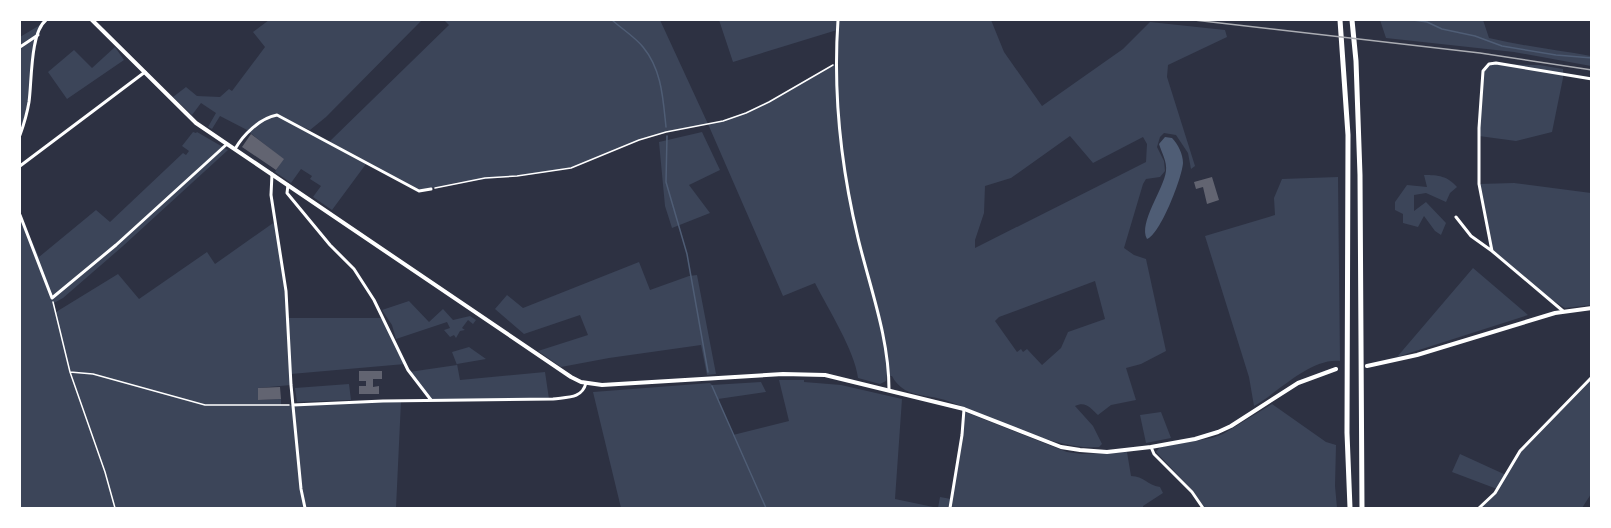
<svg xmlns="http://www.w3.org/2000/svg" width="1611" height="528" font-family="'Work Sans',sans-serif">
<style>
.green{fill:#3c4559;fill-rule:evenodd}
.water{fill:#4f5d75}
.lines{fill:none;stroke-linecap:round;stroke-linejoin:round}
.stream{stroke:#4f5d75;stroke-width:1.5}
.building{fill:#626471}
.path{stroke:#fff;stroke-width:1.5}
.minor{stroke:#fff;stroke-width:3}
.tertiary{stroke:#fff;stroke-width:4}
.motorway{stroke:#fff;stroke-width:5}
.rail{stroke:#abadb3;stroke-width:1.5}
</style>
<rect width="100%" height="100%" fill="#2d3142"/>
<!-- green -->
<path class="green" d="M269 20H422L326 117 310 130 300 126 329 142 449 25 444 20H660L708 124C756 114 793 85 837 63V30L733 62 719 20H991L1004 52 1042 106 1123 49 1150 22 1225 30 1227 37 1168 65 1167 77 1195 166 1191 169 1188 153 1176 135 1164 133 1160 137 1157 147 1164 161 1165 171 1160 177 1146 179 1143 184 1124 248 1134 255 1146 259 1166 351 1141 364 1126 368 1136 400 1111 405 1098 415C1090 408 1086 401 1075 406L1093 426 1102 444 1099 447C1054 451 989 415 945 400 932 396 916 396 905 390 899 386 895 382 892 376H887L886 381 880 384 858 378C855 351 828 309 815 283L783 296 708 124 666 132 639 140 571 168 528 175 459 182 419 191 366 164 332 210 313 197 321 186 310 179 312 176 301 169 291 183 275 172 283 159 249 132V131L220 116 212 129 208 127 216 113 201 103 192 115 173 97 186 87 197 96 220 97 229 89 232 91 265 47 253 32ZM1070 136 1093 163 1143 137 1147 144 1146 162 975 248V240L984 213 985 186 1011 178ZM1095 281 1105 319 1068 332 1061 348 1042 365 1027 349 1023 352 1021 349 1017 352 995 321 999 317Z
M1380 20H1483L1489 38C1523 46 1557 50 1591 56V66L1514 52 1386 38Z
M40 25 33 62 29 100 20 135V37Z
M115 47 124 60 67 99 48 72 74 50 92 68Z
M1489 64 1539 65 1563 69V78L1552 132 1516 141 1479 136 1483 71Z
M193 132 196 133 197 132 228 150 123 246 63 298 54 303 56 312 118 274 139 299 207 252 215 264 276 221 288 318H382L405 364 291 374V385L258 388V400L281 399V405H293L401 401 396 508H20V215L39 257 96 210 110 222 183 153 186 155 189 151 182 146Z
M702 132 720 170 689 185 710 213 672 228 665 206 659 142Z
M1424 175C1439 175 1447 176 1457 187L1450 193 1446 202 1426 193 1414 195V211L1426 202 1446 223 1441 235 1435 231 1424 216 1418 227 1403 223V214L1395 210V202L1407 185 1427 187Z
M1338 177 1340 361C1310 358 1279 392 1254 406L1249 377 1205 236 1275 215 1274 198 1282 179Z
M1514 183 1591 193V305L1565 308 1544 295 1492 251 1479 184Z
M639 262 650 290 689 276 697 275 716 374 707 375 701 345 609 358 561 367 538 351 588 335 580 315 524 334 495 309 507 295 523 308Z
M1473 268 1528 315 1397 357Z
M409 301 429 322 443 309 453 320 470 316 476 320 473 324 468 320 462 328 465 330 460 331 456 338 454 335 450 337 444 330 450 328 447 322 396 339 392 325 382 310Z
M469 347 486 359 457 364 460 380 545 372 549 399 431 401 409 372 457 365 452 352Z
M1591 377V494L1582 508H1479L1497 489 1452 472 1460 454 1506 475 1517 455Z
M779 380H804V382L841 385 902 399 895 499 938 508 940 497 951 499 962 435 963 411 1067 452 1082 454 1127 452 1131 476C1144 476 1147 485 1160 487L1163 493 1143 506V508H621L593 392 710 383 712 385 761 382 766 392 718 399 733 435 789 421Z
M349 384 351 400 297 402 295 388Z
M1272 404 1326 442 1336 445 1335 486 1337 508H1205L1193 491 1156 452 1160 447 1212 438 1223 434Z
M1161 412 1171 438 1146 443 1140 415Z"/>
<!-- water -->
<path class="water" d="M1165 137 1172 138C1178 144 1183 154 1183 163 1182 178 1160 235 1147 239 1138 223 1164 189 1166 171 1167 161 1162 154 1159 144Z"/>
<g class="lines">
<!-- stream -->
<path class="stream" d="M612 20C622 29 635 37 643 47 662 70 663 99 666 127
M1413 20 1427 22 1442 29 1475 36 1502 46 1556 55 1592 58
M667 136 666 182 687 254 708 372
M712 386 766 508"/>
</g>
<!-- building -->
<path class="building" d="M251 134 284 159 276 170 242 147Z
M1212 177 1219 200 1207 204 1203 187 1196 189 1194 182Z
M359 371H382V379H373V387L379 386V394H359V386H366V381H359Z
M280 387 281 399 258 400V388Z"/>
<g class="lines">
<!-- path -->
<path class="path" d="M435 188 485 178 517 176 571 168 639 140 666 132 723 121 746 113 769 102 833 65
M53 302 70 372 105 472 115 508
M70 372 93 374 205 405H289"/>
<!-- minor -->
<path class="minor" d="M838 20C833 92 841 167 858 238 870 288 889 337 889 390
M20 47 38 35
M20 135C24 124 27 114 29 102 32 81 30 33 46 20
M235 149C243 135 260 118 277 115L419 191 431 189
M20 166 145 72
M272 174 271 195 286 291 291 385 301 489 305 508
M288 185 287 193 330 245 354 269 374 300 408 370 431 400
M20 215 52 298 116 245 227 144
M1456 217 1471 236 1492 251
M1563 311 1492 251 1479 184V128L1483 71 1489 64 1496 63 1592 79
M293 405 383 401 553 399C567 397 582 399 586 383
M1151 447 1154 454 1192 492 1203 508
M950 508 962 435 964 409
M1479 508 1495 493 1520 451 1592 377"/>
<!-- tertiary -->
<path class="tertiary" d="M92 20 196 123 571 377 581 382 602 385 783 374 825 375 964 409 1061 447 1080 450 1107 452 1151 447 1195 439 1218 432 1231 426 1298 383 1336 369
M1367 366 1417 355 1555 313 1592 308"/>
<!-- motorway -->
<path class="motorway" d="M1340 20 1348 135 1347 433 1350 508
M1352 20 1356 61 1360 175 1362 508"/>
<!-- rail -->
<path class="rail" d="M1194 20 1480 53 1592 70"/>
</g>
<!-- border -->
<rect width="1611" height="528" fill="none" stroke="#ffffff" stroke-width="42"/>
</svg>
